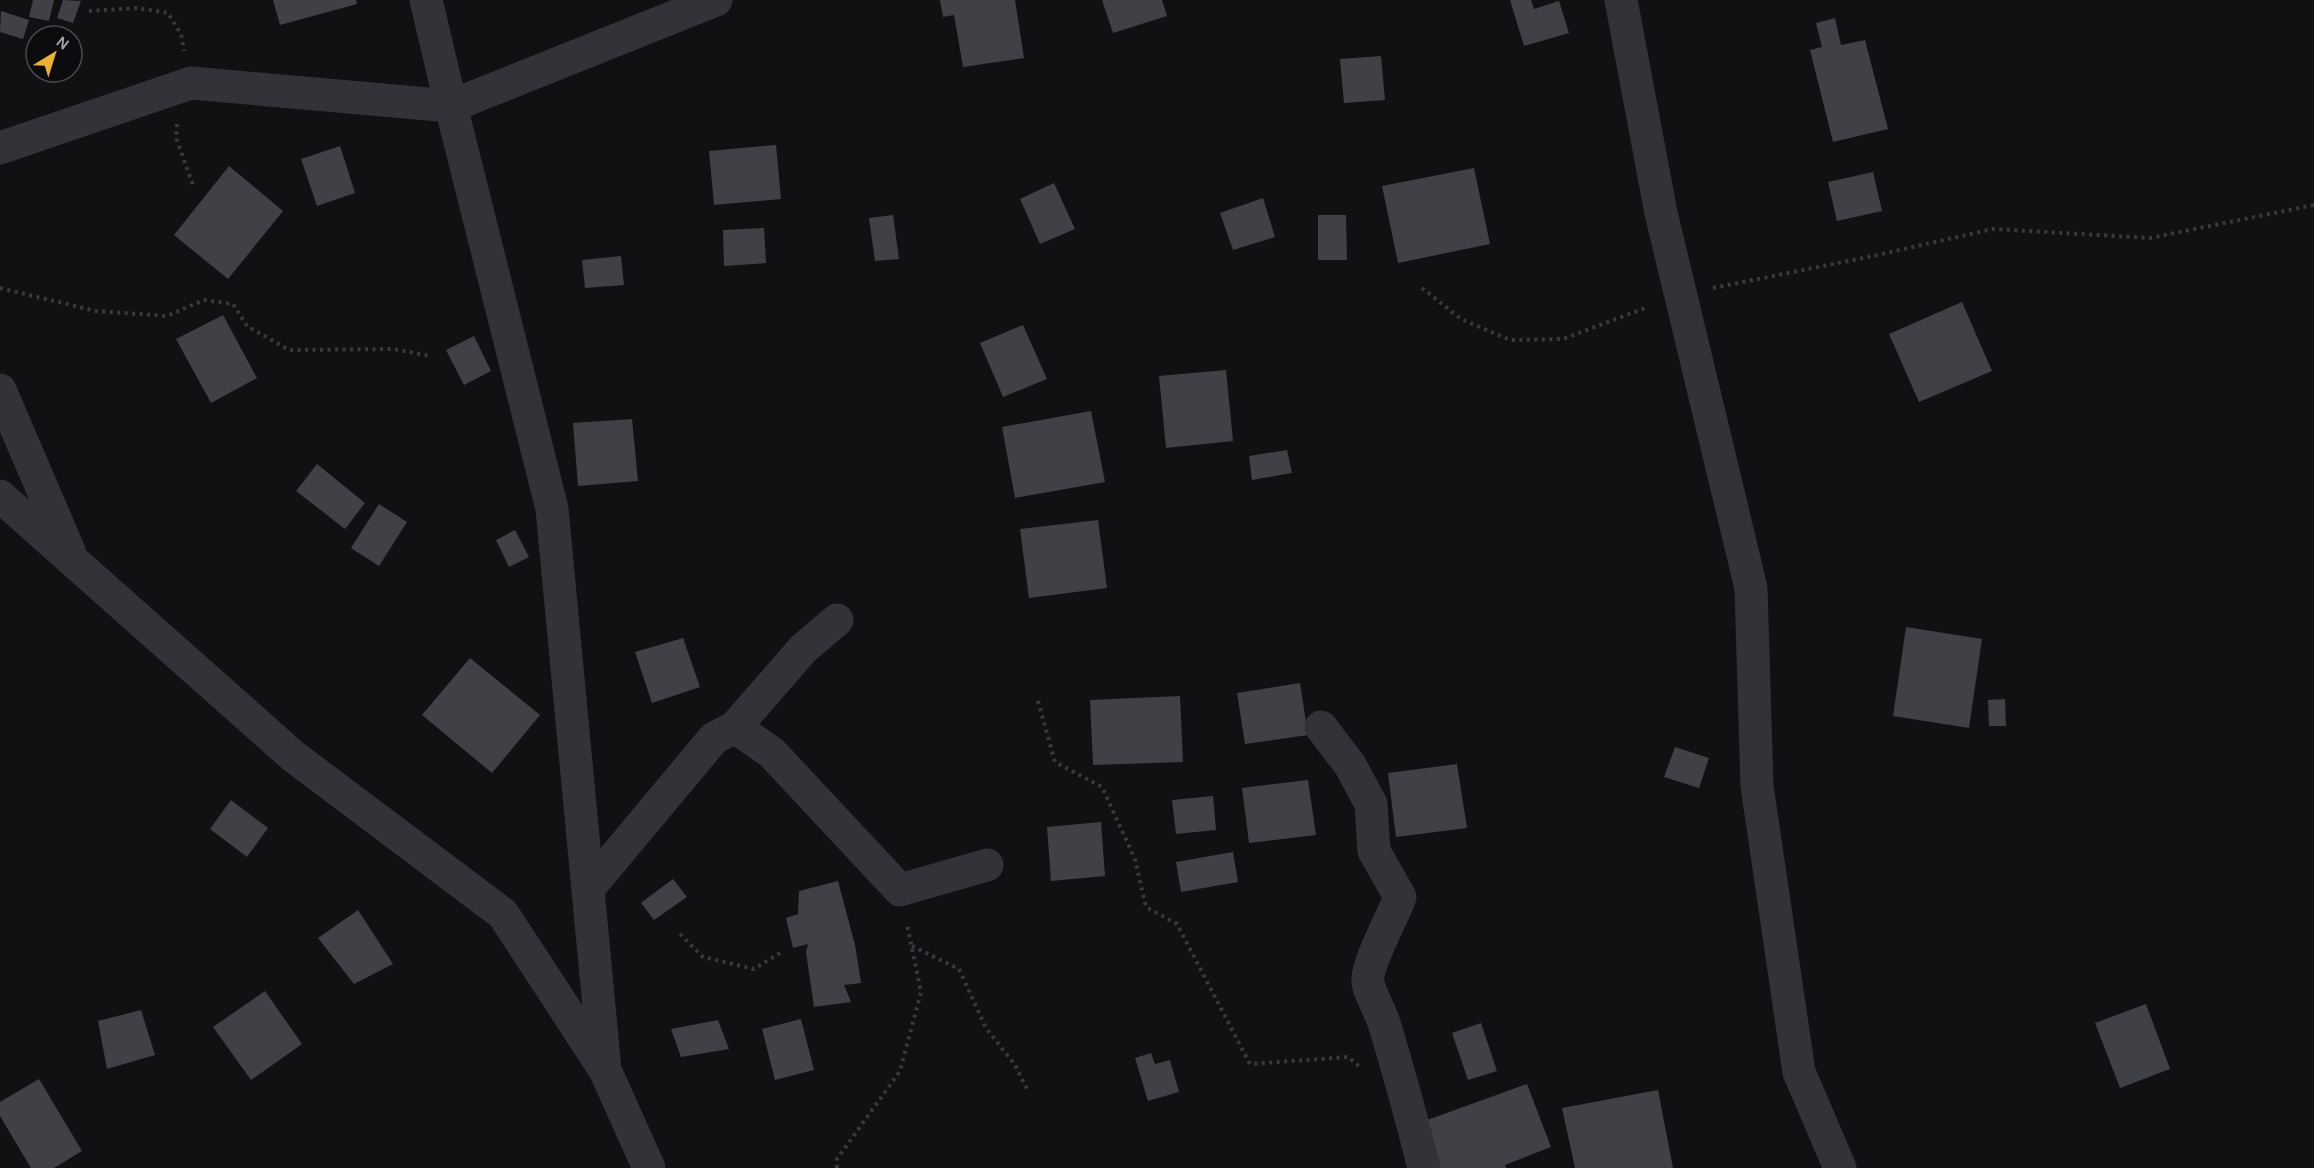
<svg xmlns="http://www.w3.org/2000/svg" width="2314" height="1168" font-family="Karla,sans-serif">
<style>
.building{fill:#404146}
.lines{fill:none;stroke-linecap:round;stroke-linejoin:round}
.path{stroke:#383a3f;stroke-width:4;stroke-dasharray:3 4.5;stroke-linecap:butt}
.street{stroke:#323338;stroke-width:33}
</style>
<rect width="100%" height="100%" fill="#111113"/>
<!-- building -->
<path class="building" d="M33 0H54L49 21 29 17Z
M63 0 81 1 73 23 57 18Z
M273 0H356L357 4 280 25Z
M940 0H1015L1024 58 963 67 954 15 943 17Z
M1102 0H1162L1167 16 1113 33Z
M1510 0H1531L1534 9 1559 1 1569 33 1524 46Z
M1 11 29 20 23 39 0 32Z
M1835 18 1841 45 1865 40 1888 129 1833 142 1810 50 1822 47 1816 23Z
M1381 56 1385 100 1344 103 1340 59Z
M776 145 781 199 714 205 709 151Z
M340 146 355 193 317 206 301 159Z
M229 166 283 211 228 279 174 235Z
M1474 168 1490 244 1398 263 1382 186Z
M1873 172 1882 211 1837 221 1828 182Z
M1054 183 1075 229 1040 244 1020 199Z
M1263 198 1275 237 1233 250 1220 213Z
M893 215 899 259 875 261 869 218Z
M1318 215H1346L1347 260H1318Z
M764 228 766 263 724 266 723 230Z
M621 256 624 285 585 288 582 260Z
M1962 302 1992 371 1919 402 1889 334Z
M223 315 257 378 211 403 176 339Z
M1023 325 1047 379 1003 397 980 343Z
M474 336 491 371 464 385 446 350Z
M1226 370 1233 441 1166 448 1159 376Z
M1091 411 1105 482 1015 498 1002 427Z
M632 419 638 481 578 486 573 423Z
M1287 450 1292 473 1252 480 1249 456Z
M317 464 365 503 345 529 296 491Z
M379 504 407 522 379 566 351 548Z
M1098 520 1107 588 1029 598 1020 529Z
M515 530 529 557 509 567 496 540Z
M1906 627 1982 639 1969 728 1893 716Z
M683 638 700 687 652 703 635 652Z
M470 658 540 715 492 773 422 715Z
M1300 683 1308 735 1245 744 1237 693Z
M1180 696 1183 762 1093 765 1090 700Z
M2005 699 2006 726H1989L1988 700Z
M1675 747 1709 758 1699 788 1664 777Z
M1457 764 1467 828 1396 837 1388 773Z
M1308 780 1316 835 1249 843 1242 788Z
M1213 796 1216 830 1176 834 1172 800Z
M231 800 268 828 247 857 210 829Z
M1101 822 1105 876 1051 881 1047 827Z
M1233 852 1238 882 1181 892 1176 862Z
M673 879 687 897 654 920 641 903Z
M838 881 855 945 861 983 844 985 851 1002 814 1007 806 952 808 944 793 948 786 918 798 914 799 891Z
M358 910 393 964 354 984 318 938Z
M265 991 302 1044 251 1080 213 1027Z
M2146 1004 2170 1069 2120 1088 2095 1023Z
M141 1010 155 1055 107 1069 98 1021Z
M801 1019 814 1070 775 1080 762 1029Z
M718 1020 729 1049 681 1057 671 1029Z
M1481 1023 1497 1071 1468 1080 1452 1033Z
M1151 1053 1155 1064 1170 1060 1179 1092 1148 1101 1135 1058Z
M39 1079 82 1151 54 1168H31L0 1116V1102Z
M1527 1084 1551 1147 1505 1165 1506 1168H1437L1419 1123Z
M1658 1090 1673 1168H1575L1562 1108Z"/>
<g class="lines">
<!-- path -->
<path class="path" d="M89 11 137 8 168 13 181 34 184 51
M177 124 176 138 193 185
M0 288 96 311 167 316 204 300 233 304 247 326 289 350 394 349 430 356
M1422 288 1461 319 1510 340 1563 339 1648 307
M1713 288 1873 256 1993 229 2150 238 2314 205
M1038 701 1055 762 1102 787 1135 859 1146 907 1177 924 1250 1064 1348 1057 1359 1066
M680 934 703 957 754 969 780 953
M912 946 959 969 986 1028 1015 1065 1027 1089
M837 1168V1159L900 1071 921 992 907 924"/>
<!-- street -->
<path class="street" d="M426 0 451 106 552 509 605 1070
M1621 0 1661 213 1751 588 1757 786 1799 1072 1840 1168
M0 148 191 83 451 106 716 0
M0 390 69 551
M0 496 293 756 503 914 605 1070 649 1168
M735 727 803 649 837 620
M1321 727 1350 765 1371 804 1374 851 1400 897C1393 917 1365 966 1368 983 1371 997 1381 1012 1385 1026 1399 1073 1412 1120 1424 1168
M588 889 714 738 735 727 772 753 900 890 987 865"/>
</g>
<!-- north arrow -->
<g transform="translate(54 54) rotate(38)"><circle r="28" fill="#0c0c0e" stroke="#484a50" stroke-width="1.5"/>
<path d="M0-4.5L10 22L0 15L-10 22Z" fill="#edb12f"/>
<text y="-9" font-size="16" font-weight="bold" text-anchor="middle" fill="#a3a7b3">N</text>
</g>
</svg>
